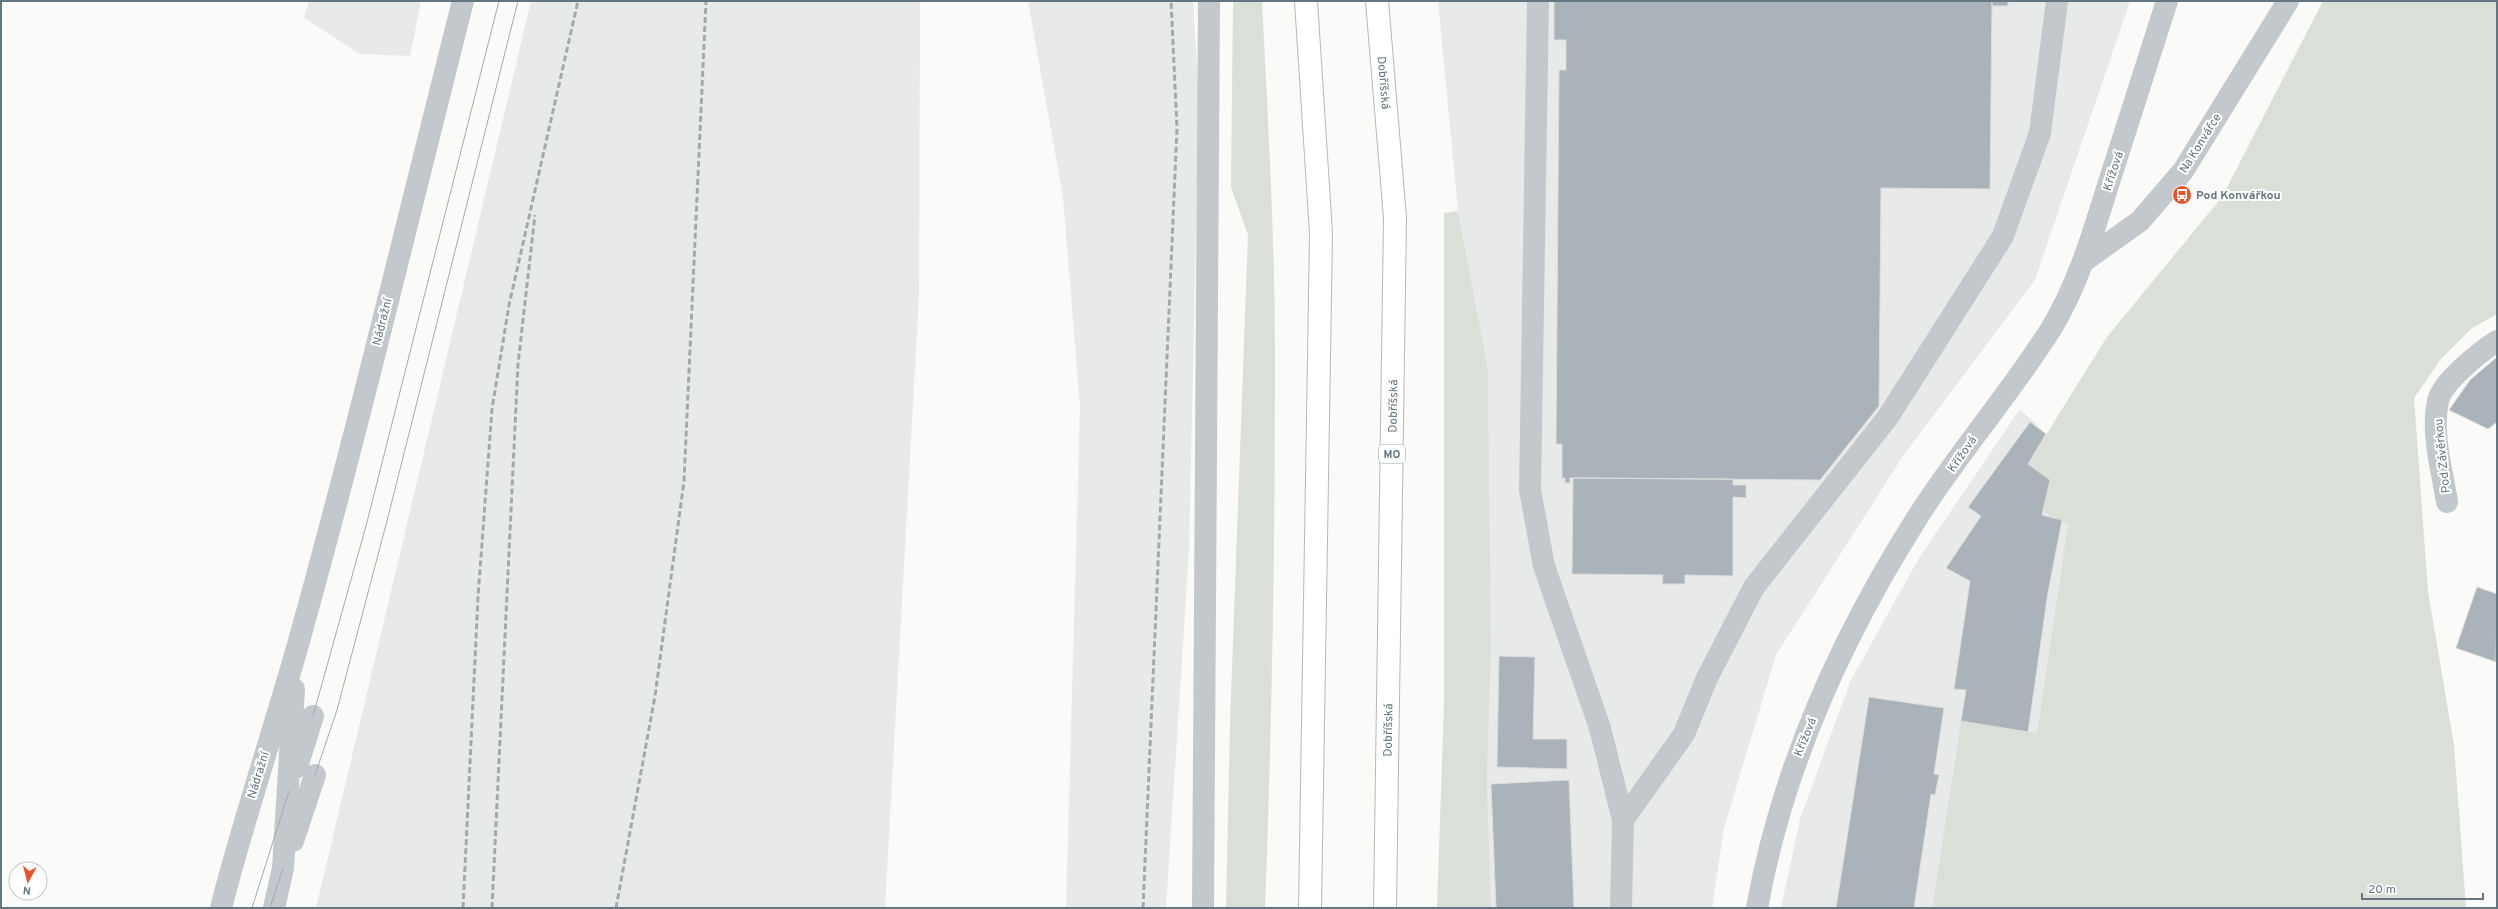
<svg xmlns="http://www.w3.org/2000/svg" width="2498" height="909" font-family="Overpass,sans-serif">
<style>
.built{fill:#e8e9e9}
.green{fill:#dadfd7}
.building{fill:#aab3b9;stroke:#dcdcda}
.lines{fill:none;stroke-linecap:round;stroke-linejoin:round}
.highway-casing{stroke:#b4b9bd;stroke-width:24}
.minor{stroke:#c3c8cc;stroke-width:22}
.highway{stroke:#fff;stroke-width:22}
.tram{stroke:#a2aab0;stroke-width:1}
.rail{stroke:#a2aab0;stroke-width:3;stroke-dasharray:6 3;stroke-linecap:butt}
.labels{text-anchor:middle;stroke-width:4;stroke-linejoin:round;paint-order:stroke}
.shield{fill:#fff;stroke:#939fa8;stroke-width:1}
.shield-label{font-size:11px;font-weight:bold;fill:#657683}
.street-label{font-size:12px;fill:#657683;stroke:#fff}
.poi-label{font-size:12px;font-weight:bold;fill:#657683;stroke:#fff;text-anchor:start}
</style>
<rect width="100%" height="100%" fill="#fafaf8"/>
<!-- built -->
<path class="built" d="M309 1H421L410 56 360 54 304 18Z
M531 1H920L919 296 885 908H316Z
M1028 1H1193L1199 98 1189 551 1166 908H1066L1080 407 1063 197Z
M1438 1H2130L2035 280 1903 456 1776 655 1724 828 1712 908H1491L1487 780 1491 646 1488 370 1458 211Z
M2020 409 2046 434 2028 464 2050 480 2062 520 2068 524 2037 733 1961 721 1932 908H1781L1800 819 1851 680 1919 558Z"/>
<!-- green -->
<path class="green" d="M1233 1H1262C1268 121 1275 241 1275 361 1275 543 1272 726 1265 908H1226L1230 723 1248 235 1231 187Z
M2323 1H2497V314L2472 328 2441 359 2414 398 2428 592 2454 745 2466 908H1932L1961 721 2037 733 2068 524 2044 512 2049 480 2028 464 2107 337 2222 197Z
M1458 211 1488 370 1491 646 1487 780 1491 908H1437L1444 703V213Z"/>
<!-- building -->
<path class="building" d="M1554 1H1992L1990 189 1881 188 1879 406 1820 480 1573 478H1570V483H1565V478H1562V444H1556L1559 70H1566V40H1554Z
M1992 1H2008V6H1992Z
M2497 357V422L2488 429 2449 410 2470 380Z
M2030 422 2046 434 2028 464 2050 480 2042 515 2062 520 2048 592 2028 732 1961 721 1966 690 1954 689 1970 581 1946 568 1981 516 1968 507Z
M1573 478 1733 479V485H1746V498L1733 497V576L1685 575V584H1662L1663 575 1572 574Z
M2477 587 2497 594 2496 662 2456 648Z
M1499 656 1535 657 1533 739H1567V769L1497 767Z
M1869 697 1944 708 1934 774 1939 775 1935 795 1931 794 1914 908H1836Z
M1569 780 1574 908H1496L1491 784Z"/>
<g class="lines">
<!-- highway casing -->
<g class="highway-casing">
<g id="highway">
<path d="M1306 1 1321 233 1310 908"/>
<path id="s1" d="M1377 1 1395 218 1385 908"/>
</g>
</g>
<!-- minor -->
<path class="minor" d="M1538 1 1530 490 1544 566 1600 728 1623 820 1621 908
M2084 261 2140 221 2183 171 2288 1
M2447 502C2442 470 2431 433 2438 401 2442 382 2481 351 2497 341
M297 767 313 716
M1623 820 1684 734 1707 678 1754 587 1888 417 2003 236 2040 133 2057 1
M293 841 315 775
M221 908C244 818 274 730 299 641 358 429 409 214 463 1
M274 908 283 868 294 689
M1203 908 1209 1
M1757 908C1782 768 1841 638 1917 518 1958 453 2010 394 2051 329 2079 283 2094 230 2110 179 2129 120 2148 60 2167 1"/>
<!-- highway -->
<use href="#highway" class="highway"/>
<!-- tram -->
<path class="tram" d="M313 716 366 526 499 1
M315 775 337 710 388 517 518 1
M252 908 289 791
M270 908 283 868"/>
<!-- rail -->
<path class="rail" d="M463 908 478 597 492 409 509 305 578 1
M492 908 518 364 535 215
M616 908 655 696 684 481 706 1
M1143 908 1177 128 1171 1"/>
</g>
<!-- icons -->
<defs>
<g id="bus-disc" transform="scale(1)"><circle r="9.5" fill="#e4572e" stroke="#fff"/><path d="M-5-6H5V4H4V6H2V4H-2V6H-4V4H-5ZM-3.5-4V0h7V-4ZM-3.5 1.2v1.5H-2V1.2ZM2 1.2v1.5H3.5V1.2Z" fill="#fff"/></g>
</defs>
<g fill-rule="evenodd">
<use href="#bus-disc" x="2182" y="195"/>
</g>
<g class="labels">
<!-- shield labels -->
<rect class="shield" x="1379" y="445" width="26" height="18" rx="3"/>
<g class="shield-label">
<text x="1392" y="458">MO</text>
</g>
<!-- street labels -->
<g class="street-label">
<text dy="4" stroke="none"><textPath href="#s1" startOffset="82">Dobříšská</textPath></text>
<text transform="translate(2200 143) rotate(-58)" y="4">Na Konvářce</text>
<text transform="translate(2113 171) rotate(-72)" y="4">Křížová</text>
<text transform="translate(382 322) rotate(-76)" y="4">Nádražní</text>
<text transform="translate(1393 406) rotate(-89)" y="4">Dobříšská</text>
<text transform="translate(1962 454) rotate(-55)" y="4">Křížová</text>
<text transform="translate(2442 456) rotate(-96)" y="4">Pod Závěrkou</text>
<text transform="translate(1388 730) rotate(-89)" y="4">Dobříšská</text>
<text transform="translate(1805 737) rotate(-68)" y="4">Křížová</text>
<text transform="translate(258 775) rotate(-73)" y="4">Nádražní</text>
</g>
<!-- poi labels -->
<g class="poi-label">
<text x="2196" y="199">Pod Konvářkou</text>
</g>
</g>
<!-- border -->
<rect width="2498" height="909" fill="none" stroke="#657683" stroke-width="4"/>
<!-- north arrow -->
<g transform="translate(28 881) rotate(187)"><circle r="19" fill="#ffffff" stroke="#c1c8cd"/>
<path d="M0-3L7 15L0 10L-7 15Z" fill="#e4572e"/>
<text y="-6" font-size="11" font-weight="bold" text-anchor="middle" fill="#657683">N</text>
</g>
<!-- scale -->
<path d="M2362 893v6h121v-6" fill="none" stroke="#657683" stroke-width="2"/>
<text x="2368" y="893" font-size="12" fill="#657683" stroke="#ffffff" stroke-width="3" paint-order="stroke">20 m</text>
</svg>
